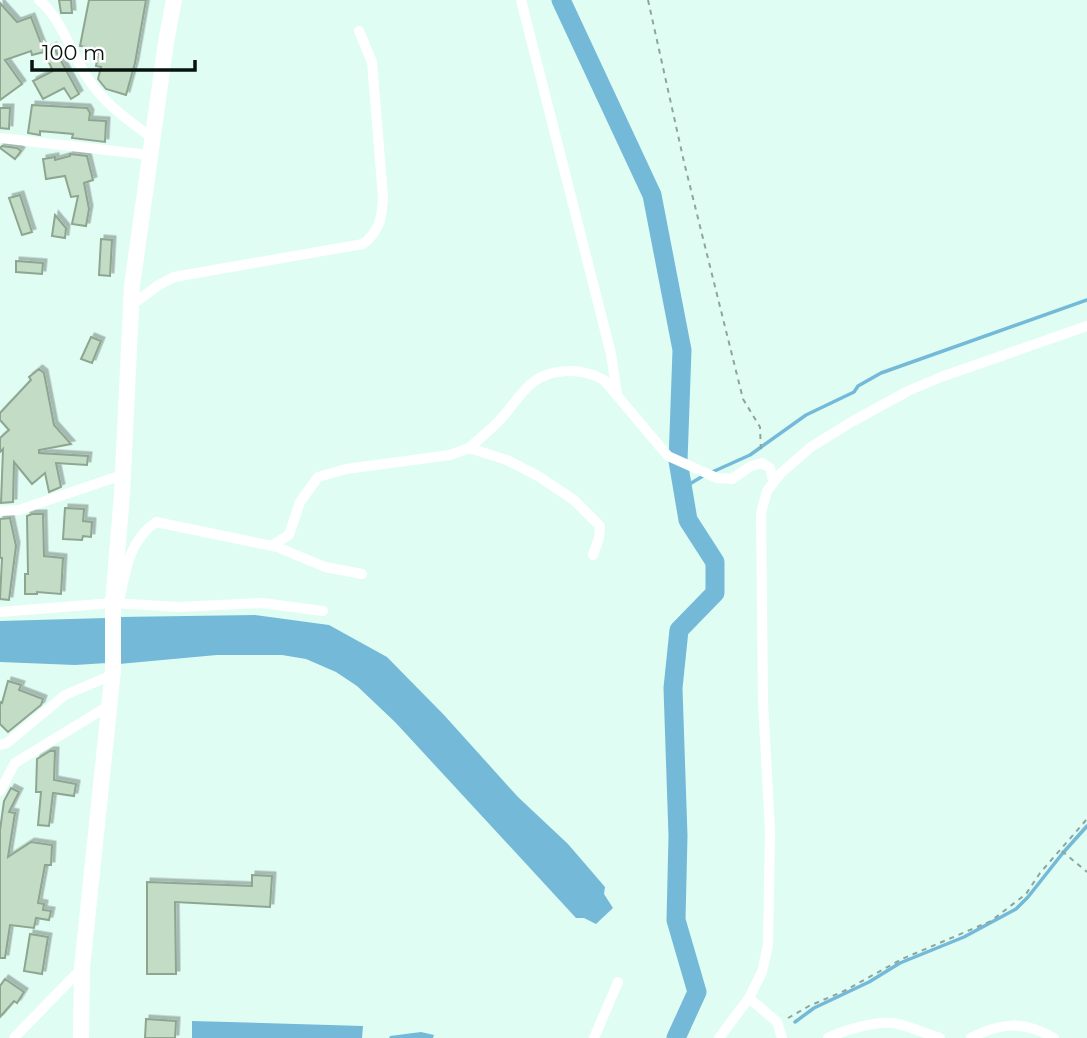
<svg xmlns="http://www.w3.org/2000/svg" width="1087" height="1038" font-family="Montserrat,sans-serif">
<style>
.water{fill:#74bad8}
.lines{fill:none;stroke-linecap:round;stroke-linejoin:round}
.stream{stroke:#74bad8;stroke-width:3.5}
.river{stroke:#74bad8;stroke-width:19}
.building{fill:#c2dcc5;stroke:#8ea690;stroke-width:2;filter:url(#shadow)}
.path{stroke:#8ea59e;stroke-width:2;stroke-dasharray:5 5;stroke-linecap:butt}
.street{stroke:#fff;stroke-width:10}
.secondary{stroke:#fff;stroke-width:16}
</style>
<defs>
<filter id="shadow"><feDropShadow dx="3.5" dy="-3.5" stdDeviation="0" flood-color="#0004"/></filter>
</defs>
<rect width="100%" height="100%" fill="#e0fdf4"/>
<!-- water -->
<path class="water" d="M255 615 329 625 387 657 444 715 518 797 568 844 605 887 604 894 613 908 596 924 584 918H576L395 722 357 686 336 672 306 659 282 655H217L119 664 118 617Z
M106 618 107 663 75 665 0 662V621Z
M192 1021 363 1026 362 1038H192Z
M421 1032 434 1035 433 1038H389L390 1036Z"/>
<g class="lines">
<!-- stream -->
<path class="stream" d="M710 473 750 455 806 415 854 392 858 386 881 373 1087 300
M683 488 703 476
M795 1022 814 1008 869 982 900 963 964 937 1016 909 1028 897 1062 854 1087 826"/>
<!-- river -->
<path class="river" d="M561 0 652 195 682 350 678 461 688 520 715 562V593L679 630 673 688 678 836 676 920 697 992 676 1038"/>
</g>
<!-- building -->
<path class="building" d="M59 0H71L72 13H61Z
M89 0H146L135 63 126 95 106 89 98 79 101 67 96 66 99 49 80 46Z
M0 3 17 22 31 17 44 51 53 46 79 94 71 99 64 88 43 99 33 81 53 71 44 52 32 55 31 51 5 60 22 84 0 100Z
M32 105 87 108 90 113 89 120 106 121 105 142 72 138 73 134 40 131V135L28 133Z
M0 108H10L9 129 0 128Z
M2 146 17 148 21 151 15 159 0 148Z
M70 154 87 156 93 180 84 183 89 209 86 226 72 224 78 196 71 197 65 176 46 179 43 159 55 157V160L70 156Z
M20 195 32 232 22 235 9 198Z
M55 215 66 228 65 238 52 236Z
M101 239 112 240 110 276 99 275Z
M16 261 43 263 42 274 16 272Z
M91 337 101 341 92 363 81 359Z
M39 369 44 373 54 425 71 444 39 450V453L88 456 87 465 56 463 61 487 49 492 45 473 32 484 14 462 13 502 1 503 3 449 0 452V438L9 430 0 420V413L31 380 29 377Z
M65 508 84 509 83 521 92 522 91 537 83 536 82 540 63 539Z
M32 514H43L44 556 63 558 61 594 37 592V594H25V574H28L27 516Z
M10 518 16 546 9 600 0 599 2 558H0V519Z
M8 681 21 685 19 690 43 699 41 705 8 732 0 724V702L2 703Z
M50 751H55L54 780 76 784 74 796 53 793 49 826 38 825 41 792H36L37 759Z
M11 788 19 792 9 812 15 813 8 857 31 842 52 845 51 865H45L38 903 44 904 43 910 51 911 49 920 36 918 34 928 10 925 5 958H0V830L4 801Z
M252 875 272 876 270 907 175 902 176 974H147V882L252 886Z
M30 934 48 937 42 974 24 971Z
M5 979 24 992 17 1003 14 1001 0 1017V986Z
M146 1019 176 1021 175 1038H145Z"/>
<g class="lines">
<!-- path -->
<path class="path" d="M648 0 684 162 743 399 760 427 761 452
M1062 851 1087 872
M788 1018 809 1006 844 991 902 959 991 921 1026 894 1040 873 1087 819"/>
<!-- street -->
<path class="street" d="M39 0C63 20 72 57 91 83 107 106 130 121 152 138
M521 0 611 354 617 394
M0 138 150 155
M132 305 157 286 174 277 363 244C380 231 382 217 383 197L372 62 359 31
M469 448C479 439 489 431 498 422 510 410 518 395 531 384 550 367 583 368 604 380L668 456 717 478 732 479 751 466 762 463 770 468 773 481
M0 511 19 510 122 475
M271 546 289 535 300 502 318 477 346 469 450 455 469 448 507 460 538 476 574 500 600 526 599 538 593 555
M120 597C126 568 130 540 156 522L277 547 325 567 362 574
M0 612 113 603 179 607 262 603 323 611
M0 745 7 743 65 695 112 675
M0 791 15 763 110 705
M749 998 777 1022 782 1038
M14 1038 82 968
M594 1038 618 982
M719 1038 749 998 762 972 768 945 770 831 763 702 761 513 767 491 781 473 811 447 853 421 908 391 941 377 1087 326
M828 1038C844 1030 881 1019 898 1024 912 1027 926 1034 940 1038
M971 1038C1000 1022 1026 1021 1054 1038"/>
<!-- secondary -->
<path class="secondary" d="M81 1038 82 968 113 670V603L122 494 132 286 166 42 174 0"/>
</g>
<!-- scale -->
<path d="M32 60v10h163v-10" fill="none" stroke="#06130f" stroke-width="3.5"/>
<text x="42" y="60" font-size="21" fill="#06130f" stroke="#ffffff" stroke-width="5" paint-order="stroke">100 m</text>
</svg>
